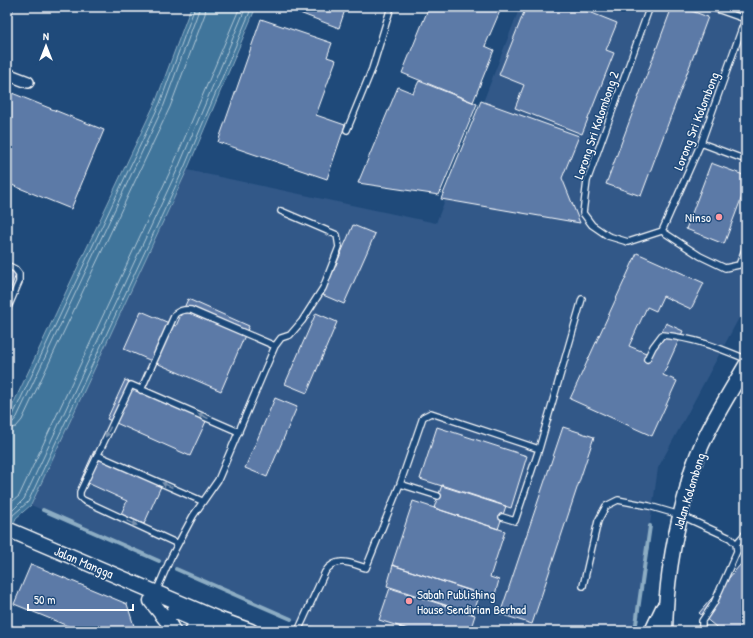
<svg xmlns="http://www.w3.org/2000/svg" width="753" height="638" font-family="'Patrick Hand',sans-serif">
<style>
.built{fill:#315888}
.water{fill:#3f759b;stroke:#8cacc3}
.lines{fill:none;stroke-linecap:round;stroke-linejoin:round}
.shore{stroke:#b2c8d7;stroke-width:1}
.stream{stroke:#8cacc3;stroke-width:4}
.building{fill:#5c7aa7;stroke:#fff}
.service-casing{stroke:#fff;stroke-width:8}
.minor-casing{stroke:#fff;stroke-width:14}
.tertiary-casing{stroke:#fff;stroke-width:17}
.service{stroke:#1f4a7a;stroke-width:5.5}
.minor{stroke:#1f4a7a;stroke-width:11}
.tertiary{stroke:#1f4a7a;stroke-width:14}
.oneway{fill:#7992af}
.poi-dot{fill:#ff9aa2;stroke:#1f4a7a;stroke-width:1.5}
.labels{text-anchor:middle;stroke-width:3;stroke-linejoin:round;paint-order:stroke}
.street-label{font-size:13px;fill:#fff;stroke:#1f4a7a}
.poi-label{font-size:13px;fill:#fff;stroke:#1f4a7a;text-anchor:end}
</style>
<rect width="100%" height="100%" fill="#1f4a7a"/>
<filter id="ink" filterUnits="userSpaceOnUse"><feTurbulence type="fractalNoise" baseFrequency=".025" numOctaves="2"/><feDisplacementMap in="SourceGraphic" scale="8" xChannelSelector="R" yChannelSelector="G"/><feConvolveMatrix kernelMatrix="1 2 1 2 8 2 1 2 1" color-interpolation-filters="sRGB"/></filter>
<g filter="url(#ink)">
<!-- built -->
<path class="built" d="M520 7H746V305L658 468 636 624 633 631H319L31 505 187 170 436 223Z"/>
<!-- water -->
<path class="water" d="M191 7H256L187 170 31 505 16 518 7 539V417L156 101Z"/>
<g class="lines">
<!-- shore -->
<path class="shore" d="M7 418 10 417 13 415 160 103 195 7
M7 423 13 422 17 417 164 105 200 7
M7 429 16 427 22 420 170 107 205 14 206 7
M7 506 19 496 174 163 240 7
M7 516 24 499 179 166 246 7
M9 522 13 515 28 502 184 168 252 7"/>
<!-- stream -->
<path class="stream" d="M43 510 159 561
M176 569 291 619
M312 628 319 631
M633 631 636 624 650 526"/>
</g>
<!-- building -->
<path class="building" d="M284 7H346L339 28Z
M429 7H491L500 11 485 46 494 50 473 102 402 73Z
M526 7H577L617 23 606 50 614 53 582 134 515 108 524 85 499 75Z
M672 7H681L708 17 641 196 606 184Z
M261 19 332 43 327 57 336 60 316 115 345 125 327 179 218 142Z
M419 81 477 104 439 195 358 183 398 87 413 93Z
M7 91 104 130 71 209 7 183Z
M481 101 579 136 562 178 580 223 441 199Z
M711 163 746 176V186L724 244 686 229Z
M353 225 375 234 344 304 323 295Z
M637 253 704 283 691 309 663 296 656 311 647 307 629 346 651 355 666 323 683 331 663 375 677 381 652 436 570 399Z
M7 268 17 272 7 298Z
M188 299 249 326 221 391 124 349 141 311 176 326Z
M316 313 337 322 307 393 285 384Z
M125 380 208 417 190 456 107 419Z
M275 398 297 407 267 477 245 468Z
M437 427 527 456 511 508 420 479Z
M563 427 594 437 532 624 500 614Z
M94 451 163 482 144 524 121 514 127 501 81 480Z
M442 485 506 506 498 529 434 508Z
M413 501 505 531 490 577 499 580 494 598 392 565Z
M746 558V631H721L699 613Z
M31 564 127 604 134 626 131 631H80L14 604Z
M393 565 480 594 473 614 387 586Z
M390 588 475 615 470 631H414L379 620Z
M400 627 414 631H399Z"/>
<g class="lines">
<!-- service casing -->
<g class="service-casing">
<path id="service" d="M653 7 649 9 587 181 583 213 592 225 608 236 628 242 662 231
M711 7 745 19
M7 16 10 7
M347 130 372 69 391 7
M701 143 746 160
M662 231 701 143 746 17
M662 231 700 256 725 268 739 265 746 247
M7 265 15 269 19 274V282L7 310
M647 359 653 347 662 335C694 338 717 347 746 359
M141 390 175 314C180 310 184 309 191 310L275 346
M97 455 202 501
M400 484 438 496
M502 517 515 521 539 449 582 299
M178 544 83 500 80 497V492L131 385 239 432
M736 544 746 533
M583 586 598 521 606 506 618 500 649 506 680 515 730 538 736 544 737 551 714 603 702 621V631
M156 592 171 557 193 516 218 480 275 346 281 338 290 335 302 321 323 288 339 247 337 235 281 211
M298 631 325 572C336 556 350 563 366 568L400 484 423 417 431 413 539 449"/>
</g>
<!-- minor casing -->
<g class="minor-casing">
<path id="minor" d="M7 74 28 82
M191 631 198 614"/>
</g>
<!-- tertiary casing -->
<g class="tertiary-casing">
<path id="tertiary" d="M7 529 218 619 251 631
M151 601 168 622 173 631
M174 611 221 631
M652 631 663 608
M665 631C666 584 673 539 686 494 688 484 690 474 694 464 706 430 728 396 746 365"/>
</g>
<!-- service -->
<use href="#service" class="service"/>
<!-- minor -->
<use href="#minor" class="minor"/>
<!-- tertiary -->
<use href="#tertiary" class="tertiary"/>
</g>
<!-- one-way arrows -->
<defs><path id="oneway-solid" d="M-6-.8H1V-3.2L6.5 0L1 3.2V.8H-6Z"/></defs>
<g class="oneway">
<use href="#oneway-solid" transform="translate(203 416) rotate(-156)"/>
<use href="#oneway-solid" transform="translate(108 432) rotate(116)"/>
<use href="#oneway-solid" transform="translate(167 485) rotate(-156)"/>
<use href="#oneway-solid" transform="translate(132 523) rotate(25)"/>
</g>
</g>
<!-- markers -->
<g class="poi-dot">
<circle cx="719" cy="217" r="4"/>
<circle cx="409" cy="601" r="4"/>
</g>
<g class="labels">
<!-- street labels -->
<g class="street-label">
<text transform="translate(696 121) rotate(-69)" y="5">Lorong Sri Kolombong</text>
<text transform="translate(596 125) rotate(-71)" y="5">Lorong Sri Kolombong 2</text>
<text transform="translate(689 491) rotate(-73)" y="5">Jalan Kolombong</text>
<text transform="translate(84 562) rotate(23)" y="5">Jalan Mangga</text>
</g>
<!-- poi labels -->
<g class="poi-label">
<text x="711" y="222">Ninso</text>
<text x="417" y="599" text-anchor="start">Sabah Publishing<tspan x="417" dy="15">House Sendirian Berhad</tspan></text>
</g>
</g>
<!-- margin -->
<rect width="753" height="638" fill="none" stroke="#1f4a7a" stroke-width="24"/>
<rect x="12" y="12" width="729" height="614" fill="none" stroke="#fff" stroke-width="1.5" filter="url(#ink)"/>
<!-- north arrow -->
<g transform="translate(46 46)" stroke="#1f4a7a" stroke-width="3" paint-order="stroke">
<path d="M0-3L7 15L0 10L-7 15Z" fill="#ffffff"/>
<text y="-6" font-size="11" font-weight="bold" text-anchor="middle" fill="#ffffff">N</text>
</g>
<!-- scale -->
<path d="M28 604v6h105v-6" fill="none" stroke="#ffffff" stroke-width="2"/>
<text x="34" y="604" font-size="12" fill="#ffffff" stroke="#1f4a7a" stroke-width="3" paint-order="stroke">50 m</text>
</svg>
